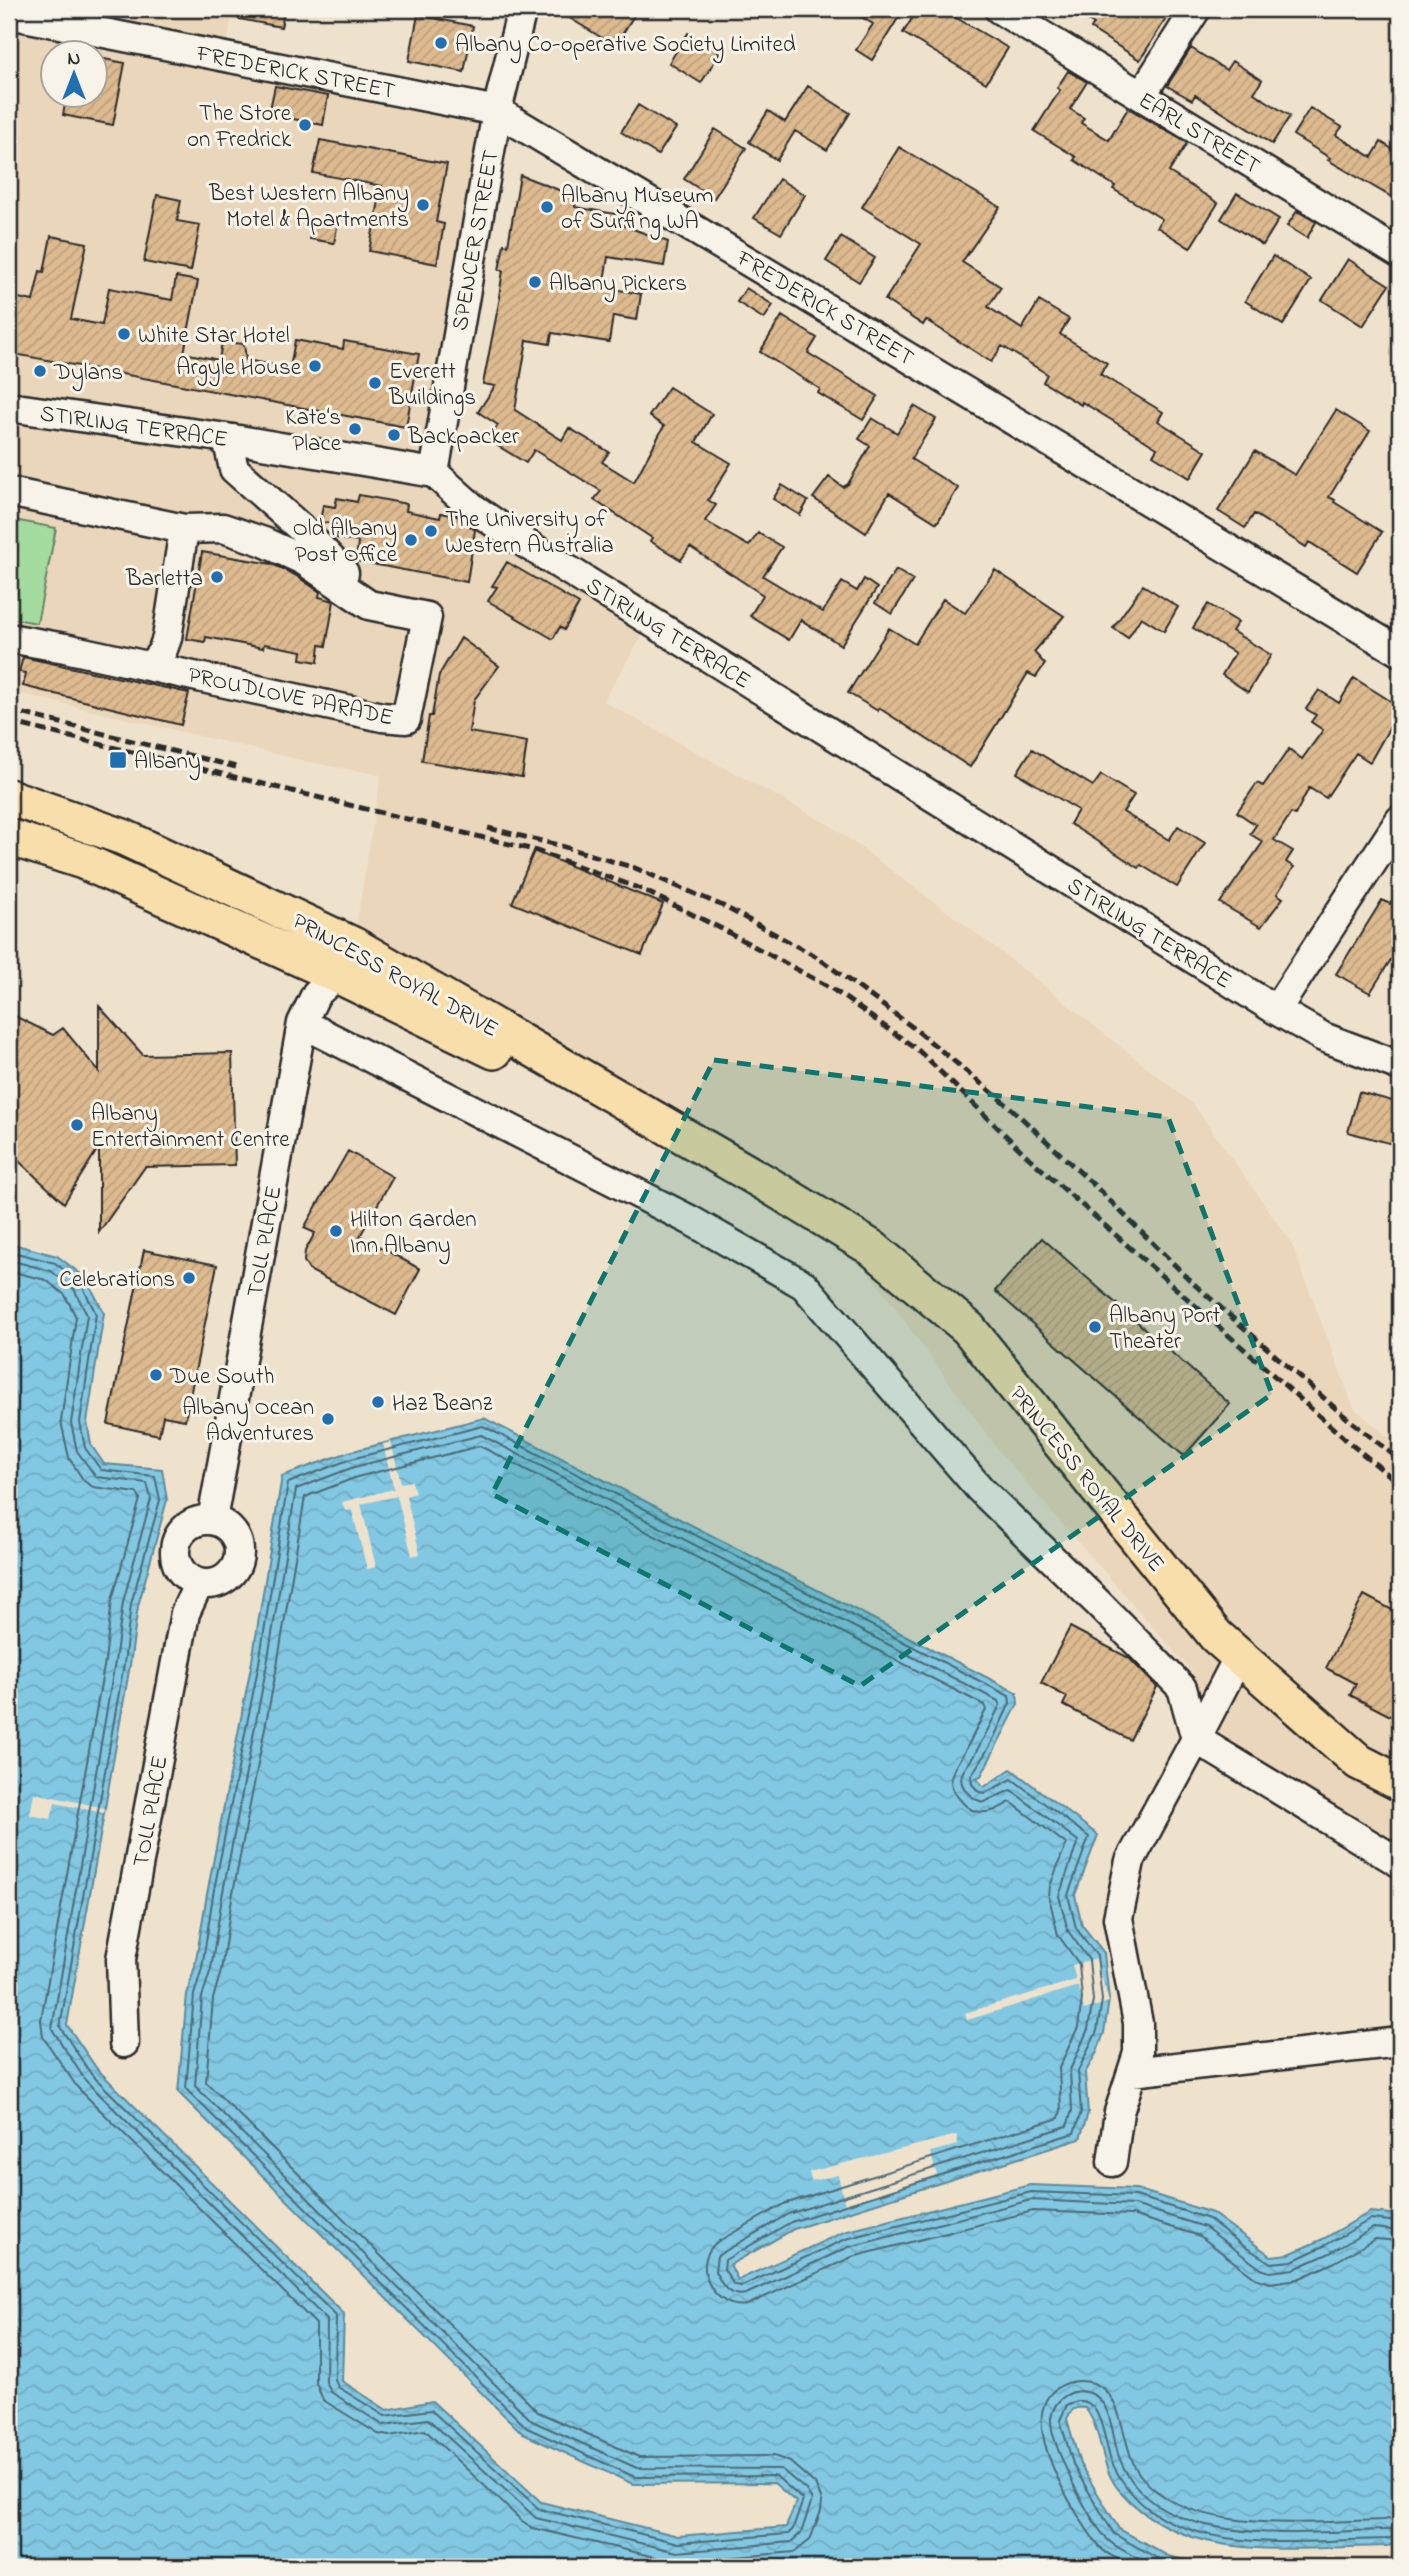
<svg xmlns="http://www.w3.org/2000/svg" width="1409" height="2576" font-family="'Indie Flower',sans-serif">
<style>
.built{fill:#ead6ba;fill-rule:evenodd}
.park{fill:#a4dca0;stroke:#688466;stroke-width:2}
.water{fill:url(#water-waves);stroke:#5f8999;stroke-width:2}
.pier{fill:#efe2cd}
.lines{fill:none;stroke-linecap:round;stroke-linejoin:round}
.shore{stroke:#4e6a75;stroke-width:2}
.building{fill:url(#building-hatch);stroke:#2b2b2b;stroke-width:2}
.minor-casing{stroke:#2b2b2b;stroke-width:33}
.major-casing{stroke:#2b2b2b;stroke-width:40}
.minor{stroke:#f7f3e8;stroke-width:28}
.major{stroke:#f8deab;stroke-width:35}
.rail{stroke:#2b2b2b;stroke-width:5;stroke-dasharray:10 5;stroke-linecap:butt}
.marked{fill:#0f766e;fill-opacity:0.2;stroke:#0f766e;stroke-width:5;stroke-dasharray:14 9;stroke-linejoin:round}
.poi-dot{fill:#1f6fb2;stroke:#f7f3e8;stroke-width:2.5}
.labels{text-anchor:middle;stroke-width:6;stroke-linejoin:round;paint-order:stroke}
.poi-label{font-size:23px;fill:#2b2b2b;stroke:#f7f3e8;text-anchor:start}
.street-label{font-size:23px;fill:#2b2b2b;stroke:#f7f3e8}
</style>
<defs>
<pattern id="water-waves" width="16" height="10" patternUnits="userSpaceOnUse" patternTransform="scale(1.75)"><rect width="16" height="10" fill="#82c8e3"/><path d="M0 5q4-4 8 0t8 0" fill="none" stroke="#70acc3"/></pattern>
<pattern id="building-hatch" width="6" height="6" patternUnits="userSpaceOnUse" patternTransform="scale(1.75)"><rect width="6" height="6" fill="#ddba8f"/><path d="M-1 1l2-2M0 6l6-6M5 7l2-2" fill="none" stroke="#bea07c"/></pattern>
</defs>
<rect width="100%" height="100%" fill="#efe2cd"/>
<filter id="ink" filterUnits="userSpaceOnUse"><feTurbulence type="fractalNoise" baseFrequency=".0143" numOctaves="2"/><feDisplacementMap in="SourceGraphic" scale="14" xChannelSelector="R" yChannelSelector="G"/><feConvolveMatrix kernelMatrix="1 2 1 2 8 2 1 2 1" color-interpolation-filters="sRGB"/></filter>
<g filter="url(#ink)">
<!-- built -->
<path class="built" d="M9 9H233L225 57 497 111 434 473 661 605 603 701 833 827 995 947 1193 1104 1291 1242 1354 1408 1400 1447V1846L1220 1735 1182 1688 1193 1673 1002 1455 855 1253 353 945 381 775 318 764 9 691ZM52 52H94V94H52Z"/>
<!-- park -->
<path class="park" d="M9 519 56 528 37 623 9 618Z"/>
<!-- water -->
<path class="water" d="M9 1243 57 1256 86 1278 104 1313 87 1422 91 1445 104 1464 162 1469 167 1500 138 1606 130 1665 67 2025 97 2069 344 2314 342 2381 387 2410 432 2401 541 2502 678 2536 786 2527 796 2502 774 2483 633 2484 523 2434 178 2092 187 1994 195 1966 207 1894 252 1661 282 1476 349 1452 484 1418 1017 1693 1018 1704 981 1776 976 1778 984 1787 1011 1769 1098 1835 1075 1895 1082 1925 1104 1953 1109 2000 1104 2033 1097 2052 1085 2073 1088 2113 1080 2139 794 2229 730 2265 738 2280 844 2232 1030 2185 1136 2189 1212 2213 1271 2256 1289 2254 1323 2239 1370 2212 1400 2215V2543L1387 2546C1298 2547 1185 2566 1120 2491 1099 2468 1104 2432 1085 2408 1074 2407 1071 2409 1067 2419L1080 2464 1119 2529 1168 2556 1212 2567H1400H9Z"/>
<!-- pier -->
<path class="pier" d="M391 1442 401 1483 412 1481 415 1493 406 1496 420 1554 412 1556 397 1496 361 1504 376 1567 367 1569 352 1510 345 1511 342 1502 394 1489 383 1444Z
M34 1793 105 1808 104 1813 55 1803 51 1819 30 1815Z
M1096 1959 1109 2002 1084 2010 1078 1986 967 2020 965 2013 1076 1980 1072 1965Z
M957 2135 958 2145 930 2152 937 2175 845 2205 838 2175 811 2181 809 2172Z"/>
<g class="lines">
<!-- shore -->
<path class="shore" d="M9 1251 55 1263 81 1283 96 1314 80 1422 85 1448 101 1470 155 1476 160 1500 131 1604 124 1664 60 2027 91 2074 336 2316 335 2380 338 2387 385 2416 431 2410 539 2509 678 2543 788 2534 793 2529 803 2500 776 2476 635 2477 527 2428 186 2089 194 1995 202 1968 213 1895 259 1663 288 1483 351 1459 483 1426 1009 1696 1010 1703 991 1744 971 1776 972 1784 979 1792 985 1793 1012 1779 1089 1837 1068 1895 1076 1928 1097 1956 1102 2000 1097 2031 1078 2071 1081 2112 1074 2133 791 2222 725 2260 724 2269 734 2285 742 2286 846 2239 1031 2192 1136 2196 1209 2219 1242 2245 1271 2263 1292 2261 1326 2245 1371 2219 1400 2222
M9 1260 51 1271 74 1289 87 1315 71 1423 77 1451 96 1477 147 1483 151 1499 123 1602 115 1662 52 2029 85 2080 327 2320 326 2382 331 2392 383 2425 428 2419 536 2518 677 2552 791 2542 801 2533 812 2500 806 2490 781 2469 637 2468 532 2421 195 2086 202 1997 211 1969 222 1897 267 1664 296 1489 354 1467 481 1435 998 1701 1000 1705C991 1723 982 1743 971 1760 968 1765 964 1768 962 1774 958 1787 972 1800 984 1802L1011 1790 1078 1841 1059 1896 1068 1931 1089 1960 1093 2000 1088 2029 1070 2070 1072 2111 1067 2126 788 2214 717 2256 715 2271C722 2285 728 2298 746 2294L849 2247 1031 2200 1134 2205 1205 2227 1261 2269 1270 2272 1294 2269 1330 2253 1373 2228 1400 2231
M9 1271 46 1280 65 1295 76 1317 61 1421 69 1458 84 1481 93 1487 137 1493 140 1499 112 1600 105 1661 41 2020 43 2037 77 2087 316 2324V2383L323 2400 378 2434 389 2436 425 2430 522 2521 533 2528 676 2562 795 2552 810 2540 821 2511 822 2501 815 2484 790 2462 774 2456 639 2457 538 2412 206 2082 213 1999 221 1971 232 1898 277 1666 305 1497 357 1477 480 1446 984 1705 986 1710C979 1723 973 1736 966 1749 954 1770 941 1779 962 1802 968 1809 976 1813 986 1812 996 1812 1003 1805 1011 1802L1066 1844 1050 1886 1049 1897 1058 1935 1079 1964 1082 1999 1078 2027 1059 2068 1061 2110 1059 2118 784 2204 717 2242C689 2264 714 2311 747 2305L852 2257 1033 2211 1132 2215 1200 2236 1255 2278 1270 2283 1298 2279 1335 2262 1375 2239 1400 2241
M1135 2567C1123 2561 1107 2556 1098 2545 1076 2516 1013 2418 1057 2388 1068 2381 1080 2379 1093 2383 1126 2394 1121 2450 1140 2475 1190 2538 1311 2521 1383 2520L1400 2517
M1155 2567C1141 2559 1122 2552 1109 2541 1091 2525 1049 2442 1051 2418 1052 2409 1058 2400 1065 2396 1072 2391 1082 2390 1090 2393 1112 2401 1112 2436 1118 2454 1152 2554 1303 2531 1385 2530L1400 2528
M1184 2567 1164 2562 1114 2534 1074 2467 1060 2420 1067 2405C1102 2386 1103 2440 1111 2460 1119 2479 1130 2494 1146 2507 1207 2555 1313 2540 1386 2539L1400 2536"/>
</g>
<!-- building -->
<path class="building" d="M230 9H285L281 27 229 17Z
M555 9H638L615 46Z
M848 9H889L900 15 872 60 856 50 873 24Z
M918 9H941L1008 48 986 83 903 33Z
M1069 9H1120L1135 18 1140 9H1154L1167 17 1140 60 1091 29 1094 24Z
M418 15 473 26 464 72 409 61Z
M688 33 720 53 701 83 669 63Z
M1191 48 1226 70 1232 61 1262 80 1254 93 1290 116 1272 144 1195 95 1192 100 1167 86Z
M94 57 125 63 113 125 63 115 67 94H94Z
M1068 71 1087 82 1070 109 1084 118 1081 123 1109 140 1128 108 1187 143 1169 172 1218 203 1190 248 1157 227 1162 219 1113 189 1115 186 1074 160 1076 157 1034 131 1060 90 1057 88Z
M275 86 328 96 323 125 269 114Z
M808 86 850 113 827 150 795 131 777 160 749 142 768 111 785 122Z
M638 105 676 128 658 155 621 132Z
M1310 108 1342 127 1336 135 1372 157 1381 142 1400 154V202L1328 160 1330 158 1293 135Z
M715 129 746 148 714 198 684 179Z
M320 140 447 164 436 222 444 224 437 264 369 251 382 186 313 173Z
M899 147 1000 207 962 262 1001 287 988 307 1022 329 1039 301 1069 319 1060 334 1107 363 1100 374 1163 412 1158 421 1206 451 1190 478 1153 455 1157 448 1082 402 1081 405 1043 382 1047 374 1002 346 991 362 926 320 923 325 885 300 921 244 862 207Z
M520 175 577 197 575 207 627 216 625 226 668 242 664 266 608 257 603 287 641 294 637 320 613 316 609 342 552 333 550 344 527 340 515 410 562 440 569 428 609 452 602 462 634 482 664 426 649 416 669 387 712 414 696 442 731 463 708 500 716 505 705 521 749 546 758 533 782 547 763 576 823 612 842 582 857 591 864 579 877 588 841 645 801 620 789 640 750 616 763 595 690 547 681 560 650 541 652 538 594 500 601 491 534 450 526 463 488 440 498 425 478 412 495 386 483 384 500 297H499L503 270H499L504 244 508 245Z
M779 179 805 195 781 234 754 218Z
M1237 193 1279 219 1263 245 1221 219Z
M157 195 181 200 177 221 200 225 191 271 144 262Z
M1297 211 1316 222 1307 238 1287 226Z
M314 218 338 222 334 243 310 239Z
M51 236 87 243 71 319 102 325 109 288 172 300 176 277 198 281 184 353 219 360 222 342 244 344 246 360 290 368 295 340 343 349 344 341 419 354 406 427 9 353V296L33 301 40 271 44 272Z
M841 237 875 258 859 282 826 261Z
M1273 256 1311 280 1283 325 1245 301Z
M1348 259 1389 285 1363 326 1322 300Z
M746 288 773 305 764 319 737 302Z
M782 316 817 338 808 353 878 396 863 420 818 393 820 389 760 352Z
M914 406 936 419 911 459 958 488 937 523 889 493 866 533 813 498 829 477 843 487 848 484 870 446 859 439 872 418 897 433Z
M1336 410 1370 431 1329 497 1335 500 1334 502 1382 532 1357 572 1309 542 1306 547 1254 514 1245 528 1218 511 1255 451 1295 475Z
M782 485 808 501 800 515 773 499Z
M359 495 407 504 406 511 440 518 441 513 457 516 475 530 467 582 356 561 358 542 337 538 340 525 320 522 323 505 335 507 337 498 357 502Z
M202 552 272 564 295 575 320 592 319 597 334 601 326 646 320 645 318 662 301 659 302 651 264 644 263 648 206 637 205 642 187 639Z
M507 562 579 604 564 630 560 627 553 639 488 601 497 587 492 586Z
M896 570 913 580 892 614 875 603Z
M995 570 1064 616 1034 652 1045 664 1036 677 1028 673 970 767 879 708 878 711 848 693 889 628 915 644 943 599 965 613Z
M1143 585 1178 607 1164 631 1141 617 1128 638 1113 628Z
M1208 604 1238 622 1232 631 1271 655 1248 692 1222 675 1235 653 1193 628Z
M461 638 499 666 474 700 469 732 527 742 522 777 422 761 429 716H432L439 675Z
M23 657 189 693 181 725 23 686 26 673 19 672Z
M1354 678 1400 707V709L1370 762 1356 753 1326 798 1309 788 1295 815 1291 813 1274 840 1293 851 1286 862 1294 867 1277 894 1283 898 1261 927 1220 903 1263 842 1250 834 1256 825 1237 812 1257 783 1263 786 1289 749 1302 759 1323 730 1311 722 1316 715 1306 709 1319 690 1339 703Z
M1032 749 1093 786 1101 775 1134 795 1123 812 1169 840 1178 826 1205 843 1177 887 1141 865 1139 868 1070 824 1078 810 1017 773Z
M534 851 663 904 642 955 512 903Z
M1400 889V945L1370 993 1336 974 1382 900 1390 904Z
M99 1006 143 1055 232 1053 235 1165 145 1167 99 1232V1147L64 1203 9 1152V1013L53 1035 63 1028 99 1072Z
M1359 1092 1400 1103V1146L1348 1132Z
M348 1151 393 1177 360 1236 420 1269 396 1315 309 1270 304 1261 305 1251 315 1233 304 1228Z
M1042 1238 1230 1404 1184 1456 995 1291Z
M144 1250 217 1265 185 1420 163 1416 159 1435 108 1424Z
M1364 1595 1400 1614V1721L1350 1695 1356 1684 1326 1668Z
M1070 1627 1129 1658 1157 1687 1130 1740 1063 1705 1067 1697 1041 1683Z"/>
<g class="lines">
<!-- minor casing -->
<g class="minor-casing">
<path id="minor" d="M999 9 1400 254
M9 14 497 111 1400 652
M1141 96 1196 9
M9 407 227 438 434 473 473 508 512 535 1276 1010 1323 1037 1400 1066
M227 438 234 469 304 531 344 573
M434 473 497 111 522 9
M9 492 184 529 223 528 264 542 303 560 369 605 427 617 406 719 382 717 65 648 9 638
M151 666 162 652 167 638 184 529
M1276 1010 1400 820
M302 1023 690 1220 804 1285 980 1489 1099 1604 1182 1688 1196 1739 1130 1861 1118 1918 1138 2023V2053L1119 2112 1112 2162
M175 1552a32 32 0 1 1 64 0a32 32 0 1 1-64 0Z
M212 1520 302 1023 316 994 337 975
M1239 1656 1196 1739 1400 1863
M124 2043 121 1959 185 1613 199 1583
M1132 2072 1400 2042"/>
</g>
<!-- major casing -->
<g class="major-casing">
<path id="major" d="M9 797 123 837 353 945 767 1184 872 1248 968 1328 1216 1636 1359 1762 1400 1783
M9 837 83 861 337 975 494 1051"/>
</g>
<!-- minor -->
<use href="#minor" class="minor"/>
<!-- major -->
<use href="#major" class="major"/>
<!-- rail -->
<path class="rail" d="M9 710 236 767
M9 722 534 850 641 889 722 929 831 988 918 1050 1029 1158 1352 1445 1400 1484
M488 828 558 845 635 868 723 906 817 957 915 1029 1012 1109 1097 1188 1194 1284 1342 1414 1400 1460"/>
</g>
</g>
<!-- marked area -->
<path class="marked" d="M714 1060 1168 1117 1272 1394 860 1686 492 1494Z"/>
<!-- markers -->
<g class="poi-dot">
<circle cx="441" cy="43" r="7"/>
<circle cx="305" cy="125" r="7"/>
<circle cx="423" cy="205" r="7"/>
<circle cx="547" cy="207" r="7"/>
<circle cx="535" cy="282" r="7"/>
<circle cx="124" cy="334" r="7"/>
<circle cx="315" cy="366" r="7"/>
<circle cx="40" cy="371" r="7"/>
<circle cx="375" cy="383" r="7"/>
<circle cx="355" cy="429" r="7"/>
<circle cx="394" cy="435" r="7"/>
<circle cx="431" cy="531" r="7"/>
<circle cx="411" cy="540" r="7"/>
<circle cx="217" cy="577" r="7"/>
<rect x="109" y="751" width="18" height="18" rx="3.5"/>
<circle cx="77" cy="1125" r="7"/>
<circle cx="336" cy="1231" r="7"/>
<circle cx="189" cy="1278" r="7"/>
<circle cx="1095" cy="1327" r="7"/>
<circle cx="156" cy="1375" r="7"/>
<circle cx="378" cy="1402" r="7"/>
<circle cx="328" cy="1419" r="7"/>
</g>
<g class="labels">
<!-- poi labels -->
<g class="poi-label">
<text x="455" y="51">Albany Co-operative Society Limited</text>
<text x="291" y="120" text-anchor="end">The Store<tspan x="291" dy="26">on Fredrick</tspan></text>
<text x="409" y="200" text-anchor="end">Best Western Albany<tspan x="409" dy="26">Motel &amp; Apartments</tspan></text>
<text x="561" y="202">Albany Museum<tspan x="561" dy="26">of Surfing WA</tspan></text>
<text x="549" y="290">Albany Pickers</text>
<text x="138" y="342">White Star Hotel</text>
<text x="301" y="374" text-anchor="end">Argyle House</text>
<text x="389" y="378">Everett<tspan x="389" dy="26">Buildings</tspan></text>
<text x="54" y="379">Dylans</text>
<text x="341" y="424" text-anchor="end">Kate‘s<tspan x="341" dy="26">Place</tspan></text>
<text x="408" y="443">Backpacker</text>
<text x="445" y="526">The University of<tspan x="445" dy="26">Western Australia</tspan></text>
<text x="397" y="535" text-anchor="end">Old Albany<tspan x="397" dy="26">Post Office</tspan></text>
<text x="203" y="585" text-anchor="end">Barletta</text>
<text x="134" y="768">Albany</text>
<text x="91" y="1120">Albany<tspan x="91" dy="26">Entertainment Centre</tspan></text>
<text x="350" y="1226">Hilton Garden<tspan x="350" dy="26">Inn Albany</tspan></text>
<text x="175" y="1286" text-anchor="end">Celebrations</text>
<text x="1109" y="1322">Albany Port<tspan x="1109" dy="26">Theater</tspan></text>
<text x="170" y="1383">Due South</text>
<text x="392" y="1410">Haz Beanz</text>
<text x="314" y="1414" text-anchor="end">Albany Ocean<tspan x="314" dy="26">Adventures</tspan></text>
</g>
<!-- street labels -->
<g class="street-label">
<text transform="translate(296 71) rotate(11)" y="8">FREDERICK STREET</text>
<text transform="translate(1200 132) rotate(31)" y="8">EARL STREET</text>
<text transform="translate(474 240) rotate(-80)" y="8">SPENCER STREET</text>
<text transform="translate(826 307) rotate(31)" y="8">FREDERICK STREET</text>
<text transform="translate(134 425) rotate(8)" y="8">STIRLING TERRACE</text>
<text transform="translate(669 632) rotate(32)" y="8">STIRLING TERRACE</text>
<text transform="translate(291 695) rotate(12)" y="8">PROUDLOVE PARADE</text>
<text transform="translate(1150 932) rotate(32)" y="8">STIRLING TERRACE</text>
<text transform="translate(396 974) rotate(29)" y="8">PRINCESS ROYAL DRIVE</text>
<text transform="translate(263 1241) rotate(-80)" y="8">TOLL PLACE</text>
<text transform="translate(1088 1478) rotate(51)" y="8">PRINCESS ROYAL DRIVE</text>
<text transform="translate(149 1811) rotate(-80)" y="8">TOLL PLACE</text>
</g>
</g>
<!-- margin -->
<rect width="1409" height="2576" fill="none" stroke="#f7f3e8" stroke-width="35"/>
<rect x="18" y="18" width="1374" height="2541" fill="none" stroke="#2b2b2b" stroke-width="2.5" filter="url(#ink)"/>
<!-- north arrow -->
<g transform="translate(74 74)"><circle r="33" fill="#f7f3e8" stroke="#a5a39c" stroke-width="2"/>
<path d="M0-5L12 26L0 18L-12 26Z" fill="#1f6fb2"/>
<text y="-10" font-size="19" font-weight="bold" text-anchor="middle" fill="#2b2b2b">N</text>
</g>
</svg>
